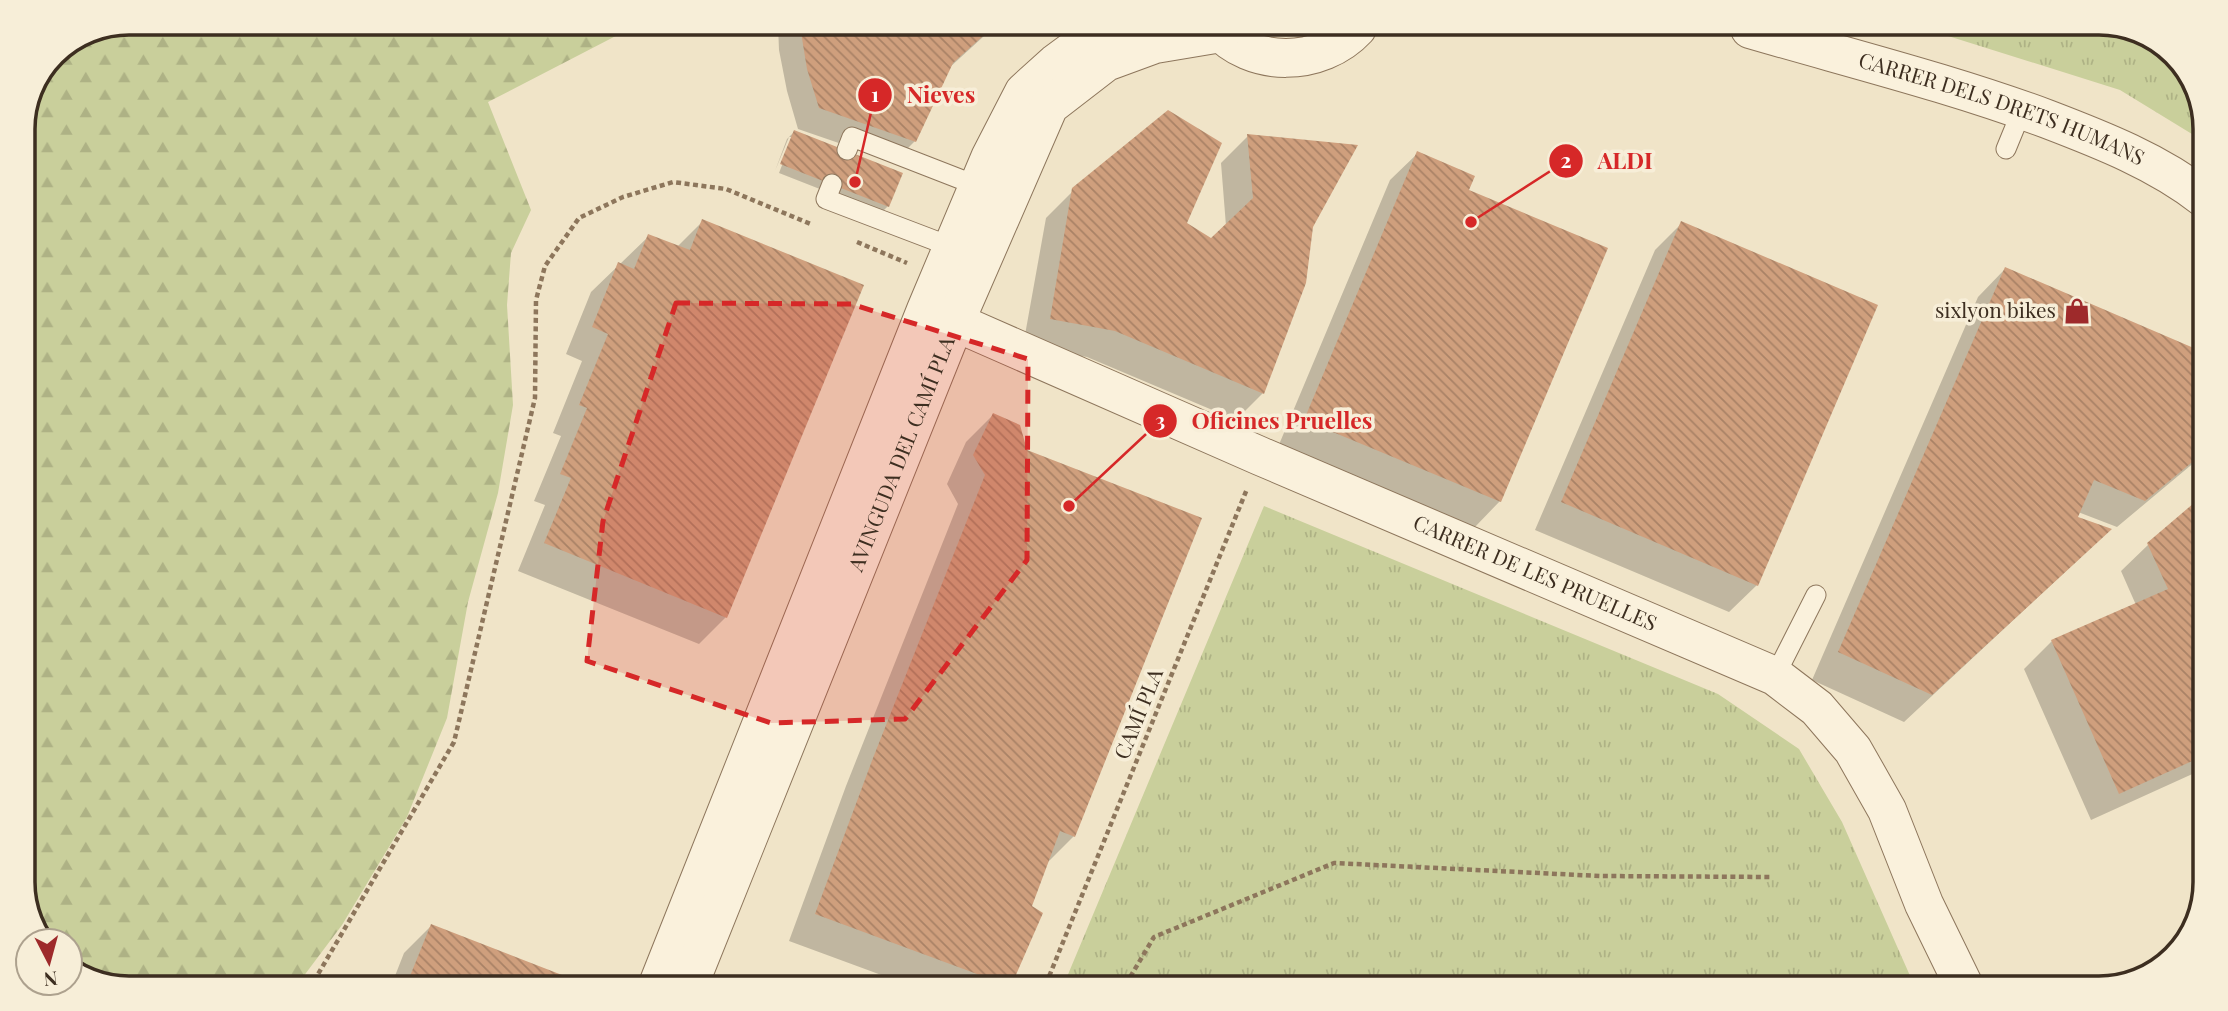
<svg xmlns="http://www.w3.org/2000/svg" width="2228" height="1011" font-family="'Playfair Display',serif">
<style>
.grass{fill:url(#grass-tufts)}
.forest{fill:url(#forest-firs)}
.shadow{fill:#0003}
.building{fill:url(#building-back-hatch)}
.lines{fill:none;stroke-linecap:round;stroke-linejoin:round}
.service-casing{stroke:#8d765c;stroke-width:21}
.minor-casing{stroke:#8d765c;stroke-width:40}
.tertiary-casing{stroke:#8d765c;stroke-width:40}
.path{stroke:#8d765c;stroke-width:4.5;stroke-dasharray:5 3.5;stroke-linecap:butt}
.service{stroke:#faf1dc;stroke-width:19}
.minor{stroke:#faf1dc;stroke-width:38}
.tertiary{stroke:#faf1dc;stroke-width:38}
.marked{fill:#d62828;fill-opacity:0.2;stroke:#d62828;stroke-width:5;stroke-dasharray:14 9;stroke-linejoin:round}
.labels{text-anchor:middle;stroke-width:7;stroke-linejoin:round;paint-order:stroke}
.street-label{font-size:21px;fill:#3d2e20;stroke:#f7eed8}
.poi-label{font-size:21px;fill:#3d2e20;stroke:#f7eed8;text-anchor:end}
.rim{fill:none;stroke:#3d2e20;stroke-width:3.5}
.leader{fill:none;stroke:#d62828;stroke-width:2.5}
.callout-dot{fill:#d62828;stroke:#f7eed8;stroke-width:2.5}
.mark-label{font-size:21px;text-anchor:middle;font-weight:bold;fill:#fff}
.callout-label{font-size:23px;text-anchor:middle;font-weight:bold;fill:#d62828;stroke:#f7eed8;stroke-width:7;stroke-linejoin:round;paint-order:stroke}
</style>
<defs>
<pattern id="grass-tufts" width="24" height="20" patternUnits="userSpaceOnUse" patternTransform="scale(1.75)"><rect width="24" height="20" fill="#c9cf9b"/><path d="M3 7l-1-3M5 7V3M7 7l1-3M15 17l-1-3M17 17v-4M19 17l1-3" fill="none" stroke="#aeb285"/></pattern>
<pattern id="forest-firs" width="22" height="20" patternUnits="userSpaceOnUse" patternTransform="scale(1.75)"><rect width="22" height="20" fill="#c9cf9b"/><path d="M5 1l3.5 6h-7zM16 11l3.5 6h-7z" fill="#aeb285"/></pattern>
<pattern id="building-back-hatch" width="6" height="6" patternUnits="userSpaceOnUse" patternTransform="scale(1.75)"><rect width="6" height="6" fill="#cf9f7d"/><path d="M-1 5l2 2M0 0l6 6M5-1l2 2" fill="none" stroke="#a98266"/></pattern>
</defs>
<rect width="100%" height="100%" fill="#f0e4c8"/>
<!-- grass -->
<path class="grass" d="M1929 30 2140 31 2187 70 2205 123V142L2120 90Z
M1264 506 1718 694 1799 749 1842 822 1915 987 1064 984Z"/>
<!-- forest -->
<path class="forest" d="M129 23 637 25 488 102 531 210 511 253 507 305 513 405 498 493 468 602 447 718 407 817 342 925 300 981 88 980 70 965V941H41L23 889V123L54 54Z"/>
<!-- shadow -->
<path class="shadow" d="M778 25 995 26 949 68 915 141 894 162 798 129 787 91 779 50Z
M794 132 888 206 881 213 779 173 793 137H789L775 171 787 139Z
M1248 136 1312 227 1263 393 1236 420 1087 357 1023 346 1046 218 1074 190 1185 224 1211 240 1226 226 1221 163Z
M1418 153 1467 191 1500 501 1473 529 1278 447 1390 180Z
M703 221 726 617 699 644 518 571 545 505 534 501 561 436 553 433 582 361 566 354 591 292 649 236 677 247Z
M1682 223 1757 585 1729 612 1535 530 1655 250Z
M2005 269 2203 354 2202 456 2117 527 2078 512 2076 518 2082 556 1904 722 1812 680 1978 297Z
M993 415 1074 836 1046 864 1030 907 1010 984 903 983 789 941 846 786 958 504 947 484 966 442Z
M2201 500 2199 771 2091 820 2024 669 2052 641 2136 605 2121 571 2149 544Z
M431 926 576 982 393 981 404 953Z"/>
<!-- building -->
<path class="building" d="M800 26H994L953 63 916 142 819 108 807 69Z
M1168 110 1222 143 1187 223 1211 238 1253 198 1247 134 1358 145 1313 227 1306 283 1264 394 1115 331 1050 319 1072 188Z
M794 130 903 173 889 207 780 164Z
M1417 151 1475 176 1469 190 1608 248 1501 502 1304 420Z
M702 219 864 285 727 618 544 543 571 478 560 474 587 408 579 405 608 334 592 327 618 262 634 269 648 234 690 250Z
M1681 221 1878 305 1758 586 1561 502Z
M2005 267 2203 352 2202 454 2145 501 2094 480 2078 517 2112 529 1932 695 1838 652Z
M993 413 1020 425 1027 450 1202 518 1075 837 1060 831 1032 906 1043 913 1012 984H1004L815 914 873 758 985 475 973 455Z
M2201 497 2199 758 2119 794 2051 640 2168 589 2147 543Z
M431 924 580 982 408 981Z"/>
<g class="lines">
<!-- service casing -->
<g class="service-casing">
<path id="service" d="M2006 149 2022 110
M847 150 852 137 978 186
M832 184 826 199 952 247
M1775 676 1816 595"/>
</g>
<!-- minor casing -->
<g class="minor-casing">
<g id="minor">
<path id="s1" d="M955 322 1260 456 1775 676 1817 708 1853 750 1887 810 1924 904 1965 988"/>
</g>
</g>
<!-- tertiary casing -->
<g class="tertiary-casing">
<g id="tertiary">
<path d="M1216 27C1251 69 1321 67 1357 28"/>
<path id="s2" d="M1750 29C1849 58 1950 83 2047 119 2102 140 2158 162 2204 198"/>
<path d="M659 982 926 310 990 158 1024 92 1056 63 1094 35 1111 27"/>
<path id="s3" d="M690 982 955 322 1049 106 1106 62 1155 44 1221 33"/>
</g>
</g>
<!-- path -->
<path class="path" d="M857 242 907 263
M314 981 454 742 535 398 536 300 545 266 579 218 623 197 673 182 726 189 813 225
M1046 984 1247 489
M1126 984 1154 937 1334 863 1600 876 1771 877"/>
<!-- service -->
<use href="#service" class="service"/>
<!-- minor -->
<use href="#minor" class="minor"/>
<!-- tertiary -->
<use href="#tertiary" class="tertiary"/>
</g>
<!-- marked area -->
<path class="marked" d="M676 303 851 304 1028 359 1027 560 905 719 771 723 587 661 603 521Z"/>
<!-- icons -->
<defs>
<g id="shop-bare" transform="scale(2.1)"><path d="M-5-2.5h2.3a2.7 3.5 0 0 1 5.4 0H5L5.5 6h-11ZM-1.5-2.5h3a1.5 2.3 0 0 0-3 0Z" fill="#9e2a2b" stroke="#f7eed8" stroke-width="2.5" paint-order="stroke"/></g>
</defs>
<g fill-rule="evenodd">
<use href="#shop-bare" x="2077" y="311"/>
</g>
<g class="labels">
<!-- street labels -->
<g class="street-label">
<text dy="7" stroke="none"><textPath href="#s2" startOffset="264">CARRER DELS DRETS HUMANS</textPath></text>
<text dy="7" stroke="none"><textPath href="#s3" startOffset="569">AVINGUDA DEL CAMÍ PLA</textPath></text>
<text dy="7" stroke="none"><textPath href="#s1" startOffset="632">CARRER DE LES PRUELLES</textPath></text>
<text transform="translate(1139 714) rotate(-68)" y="7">CAMÍ PLA</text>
</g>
<!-- poi labels -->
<g class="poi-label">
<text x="2056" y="318">sixlyon bikes</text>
</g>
</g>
<!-- crop -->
<path d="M0 0H2228V1011H0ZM129 35H2099A94 94 0 0 1 2193 129V882A94 94 0 0 1 2099 976H129A94 94 0 0 1 35 882V129A94 94 0 0 1 129 35Z" fill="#f7eed8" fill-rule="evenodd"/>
<path class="rim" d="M129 35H2099A94 94 0 0 1 2193 129V882A94 94 0 0 1 2099 976H129A94 94 0 0 1 35 882V129A94 94 0 0 1 129 35Z"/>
<!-- callouts -->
<path class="leader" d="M855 182L875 95M1471 222L1566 161M1069 506L1160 421"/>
<g class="callout-dot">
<circle cx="855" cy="182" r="7"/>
<circle cx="1471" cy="222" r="7"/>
<circle cx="1069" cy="506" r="7"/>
<circle cx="875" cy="95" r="18"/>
<circle cx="1566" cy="161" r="18"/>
<circle cx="1160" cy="421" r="18"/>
</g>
<g class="mark-label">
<text x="875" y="102">1</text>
<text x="1566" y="168">2</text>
<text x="1160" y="428">3</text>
</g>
<g class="callout-label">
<text x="941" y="103">Nieves</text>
<text x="1625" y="169">ALDI</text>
<text x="1282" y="429">Oficines Pruelles</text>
</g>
<!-- north arrow -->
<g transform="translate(49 962) rotate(174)"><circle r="33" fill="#f7eed8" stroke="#ada18e" stroke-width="2"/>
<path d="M0-5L12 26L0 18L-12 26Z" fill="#9e2a2b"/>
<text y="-10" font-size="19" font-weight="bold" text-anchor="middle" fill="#3d2e20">N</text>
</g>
</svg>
